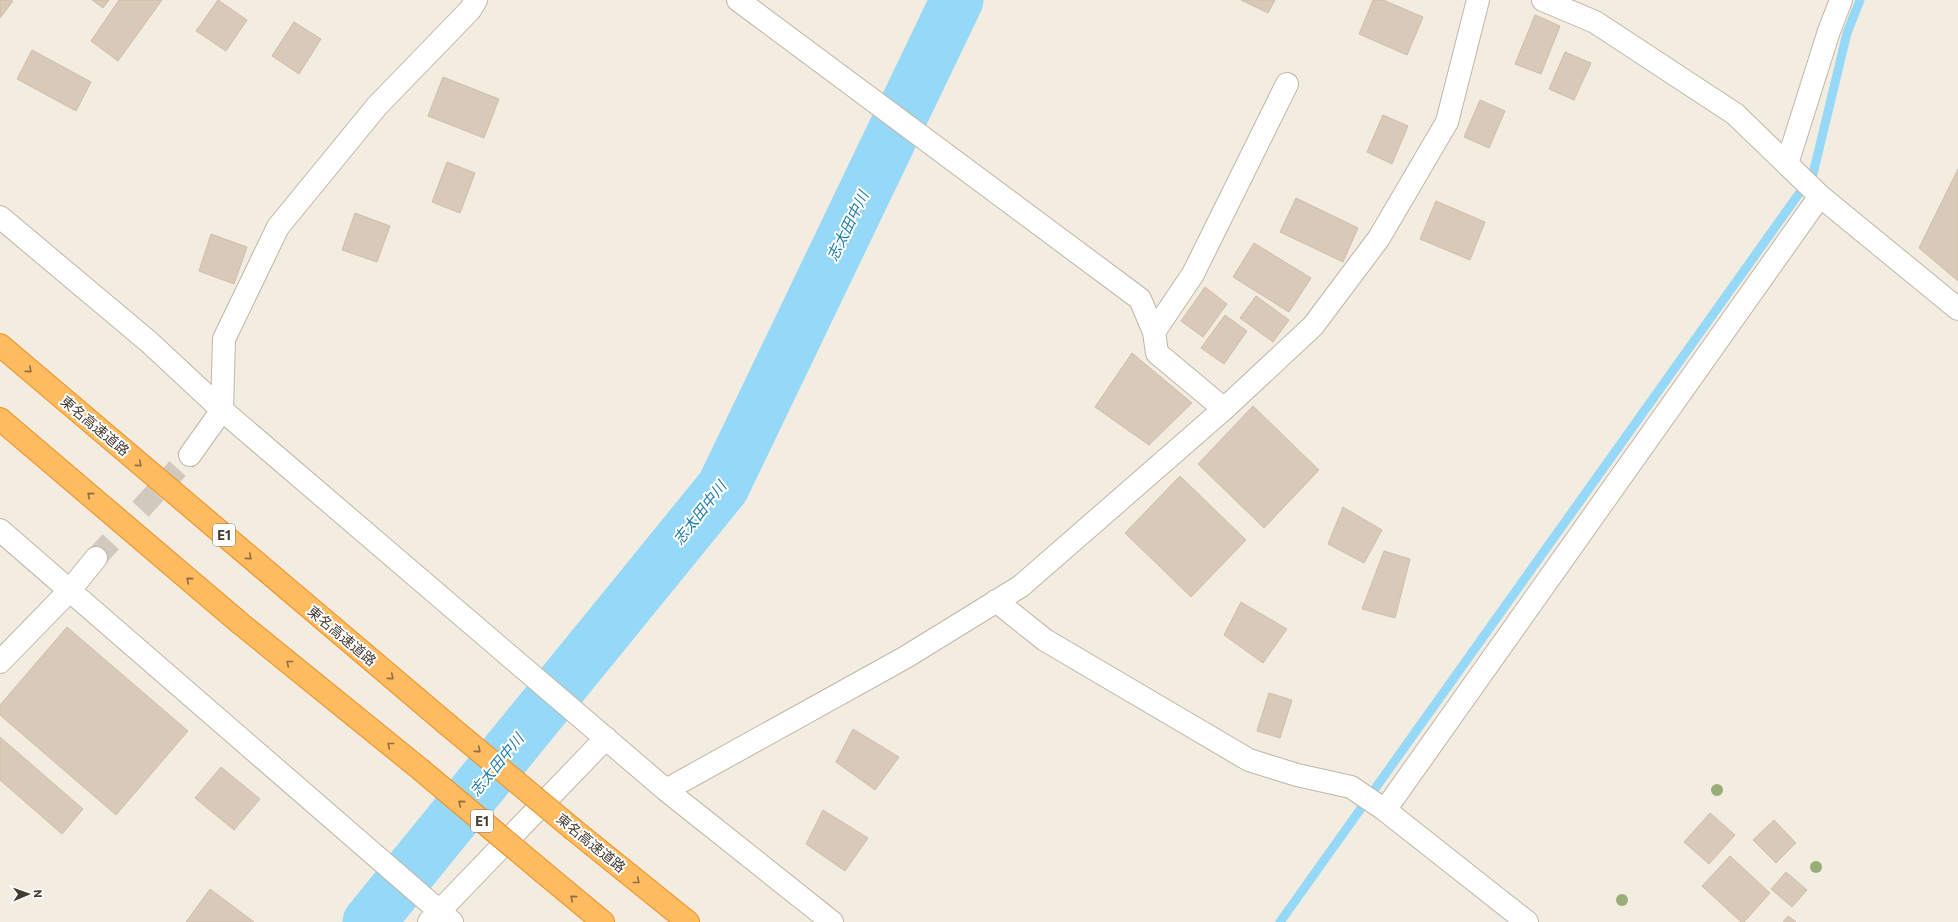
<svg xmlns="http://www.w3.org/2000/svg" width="1958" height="922" font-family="Commissioner,'Noto Sans JP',sans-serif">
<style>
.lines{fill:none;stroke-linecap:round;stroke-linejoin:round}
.stream{stroke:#96d8f7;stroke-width:9}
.river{stroke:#96d8f7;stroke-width:53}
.building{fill:#d8c9b9;stroke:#d1bda8}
.street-tunnel{stroke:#d0c9be;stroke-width:22;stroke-dasharray:22 11;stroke-linecap:butt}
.street-casing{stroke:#c1b5a6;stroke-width:24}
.highway-casing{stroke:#ed8f21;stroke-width:24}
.street{stroke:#fff;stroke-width:22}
.highway{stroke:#ffbb60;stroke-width:22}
.highway-bridge-casing{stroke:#ed8f21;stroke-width:24;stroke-linecap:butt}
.highway-bridge{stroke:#ffbb60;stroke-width:22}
.tree{fill:#97ae77}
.oneway{stroke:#8f6e44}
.labels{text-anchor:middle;stroke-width:4;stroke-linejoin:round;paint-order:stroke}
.shield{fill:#fff;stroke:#7c7670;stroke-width:1}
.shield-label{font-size:13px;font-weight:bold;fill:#443b32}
.street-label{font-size:14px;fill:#443b32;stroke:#fff}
.water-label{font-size:15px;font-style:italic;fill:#1f7ca8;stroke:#fff}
</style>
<rect width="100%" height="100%" fill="#f3ece1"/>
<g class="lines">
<!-- stream -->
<path class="stream" d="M1280 922 1813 174 1847 33 1860 0"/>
<!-- river -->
<path class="river" d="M369 922 723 487 957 0"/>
</g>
<!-- building -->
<path class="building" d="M0 0 13 1 0 18Z
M92 0H109L103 8Z
M119 0H162L118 61 91 41Z
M218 0 247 20 226 51 196 31Z
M1241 0H1275L1268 13Z
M1373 0H1383L1423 17 1407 55 1359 34Z
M1535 15 1560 26 1541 74 1515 64Z
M294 22 321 39 299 74 272 56Z
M32 50 91 82 76 111 17 79Z
M1565 52 1591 63 1574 100 1549 89Z
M443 77 499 99 484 138 428 116Z
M1480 100 1505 111 1489 148 1464 137Z
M1383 115 1408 126 1392 164 1367 152Z
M447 162 475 173 460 213 432 202Z
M1958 169V281L1919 248Z
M1296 198 1358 228 1343 262 1280 232Z
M1436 201 1485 222 1470 260 1420 239Z
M355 213 390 226 377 262 342 250Z
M211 234 247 247 234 284 199 271Z
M1254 243 1311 278 1289 312 1233 277Z
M1205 287 1227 304 1203 337 1181 321Z
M1256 296 1289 320 1273 342 1240 318Z
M1225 315 1247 331 1224 364 1201 348Z
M1132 353 1192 403 1149 445 1095 407Z
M1253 406 1319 470 1264 528 1198 464Z
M1180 476 1246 540 1191 597 1125 533Z
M1343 507 1382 530 1364 563 1328 544Z
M1384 551 1410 559 1395 618 1362 609Z
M1241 602 1287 629 1263 663 1224 635Z
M67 627 188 731 116 815 0 715V705Z
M1269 693 1292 700 1280 738 1257 731Z
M853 729 899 757 875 790 836 762Z
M0 737 83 809 62 834 0 780Z
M221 767 260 799 234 830 195 798Z
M823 810 868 838 845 871 806 844Z
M1710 813 1735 835 1709 864 1684 842Z
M1774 820 1796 843 1776 863 1753 840Z
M1730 856 1770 893 1744 922H1741L1702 886Z
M1786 872 1807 890 1792 907 1771 889Z
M210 889 254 922H186Z
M1788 916 1796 922H1783Z"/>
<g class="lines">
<!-- street-tunnel -->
<path class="street-tunnel" d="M96 558 190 455"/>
<!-- street casing -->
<g class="street-casing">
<path id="street" d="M738 0 1140 299 1154 332
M1543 0 1595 22 1735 114 1820 196 1958 309
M1787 164 1829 31 1841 0
M0 217 149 342 222 410 666 790 832 922
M1224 409 1157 353 1154 332 1193 274 1287 84
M190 455 222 410 224 339 278 227 377 106 470 10 476 0
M0 530 452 922
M996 601 1045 640 1249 760 1297 775 1351 787 1385 810 1527 922
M0 662 70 590 96 558
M666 790 906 657 1021 586 1224 409 1313 326 1379 238 1447 122 1478 0
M1385 810 1820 196
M429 922 606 738"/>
</g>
<!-- highway casing -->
<g class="highway-casing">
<path id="highway" d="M0 345 448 725
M0 419 241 624 420 769
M574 830 688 922
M544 873 603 922"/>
</g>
<!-- street -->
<use href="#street" class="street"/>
<!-- highway -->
<use href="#highway" class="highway"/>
<!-- highway-bridge casing -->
<g class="highway-bridge-casing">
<path id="highway-bridge" d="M448 725 574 830
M420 769 544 873"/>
</g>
<!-- highway-bridge -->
<use href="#highway-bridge" class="highway-bridge"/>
</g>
<!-- trees -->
<g class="tree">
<circle cx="1717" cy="790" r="6"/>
<circle cx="1816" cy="867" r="6"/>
<circle cx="1622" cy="900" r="6"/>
</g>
<!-- one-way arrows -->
<defs><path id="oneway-chevron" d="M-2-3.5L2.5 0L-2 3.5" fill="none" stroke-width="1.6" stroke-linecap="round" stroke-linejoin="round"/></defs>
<g class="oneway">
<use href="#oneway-chevron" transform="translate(29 370) rotate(41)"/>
<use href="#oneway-chevron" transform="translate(139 464) rotate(40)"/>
<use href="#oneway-chevron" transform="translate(90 495) rotate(-140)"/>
<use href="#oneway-chevron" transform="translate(249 557) rotate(40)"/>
<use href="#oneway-chevron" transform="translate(189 580) rotate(-140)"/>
<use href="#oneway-chevron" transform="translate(289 663) rotate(-141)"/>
<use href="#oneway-chevron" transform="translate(391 677) rotate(40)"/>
<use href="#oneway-chevron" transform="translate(390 745) rotate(-141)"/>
<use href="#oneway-chevron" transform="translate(478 750) rotate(40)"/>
<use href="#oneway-chevron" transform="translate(461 803) rotate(-140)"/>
<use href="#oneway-chevron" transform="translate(637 881) rotate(39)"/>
<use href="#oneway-chevron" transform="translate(573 898) rotate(-140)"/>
</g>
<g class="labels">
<!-- shield labels -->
<g class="shield">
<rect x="213" y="524" width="22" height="22" rx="3"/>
<rect x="471" y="810" width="22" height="22" rx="3"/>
</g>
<g class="shield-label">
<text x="224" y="540">E1</text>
<text x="482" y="826">E1</text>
</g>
<!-- street labels -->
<g class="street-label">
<text transform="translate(95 426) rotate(40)" y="5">東名高速道路</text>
<text transform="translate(342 636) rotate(40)" y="5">東名高速道路</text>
<text transform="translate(591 843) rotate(39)" y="5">東名高速道路</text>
</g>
<!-- water labels -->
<g class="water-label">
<text transform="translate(848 226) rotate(-64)" y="5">志太田中川</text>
<text transform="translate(700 513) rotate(-52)" y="5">志太田中川</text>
<text transform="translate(497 765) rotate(-51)" y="5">志太田中川</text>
</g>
</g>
<!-- north arrow -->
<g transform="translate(28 894) rotate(88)" stroke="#ffffff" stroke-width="3" paint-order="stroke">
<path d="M0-3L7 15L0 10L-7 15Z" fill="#443b32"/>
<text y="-6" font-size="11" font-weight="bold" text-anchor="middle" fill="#443b32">N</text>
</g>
</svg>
